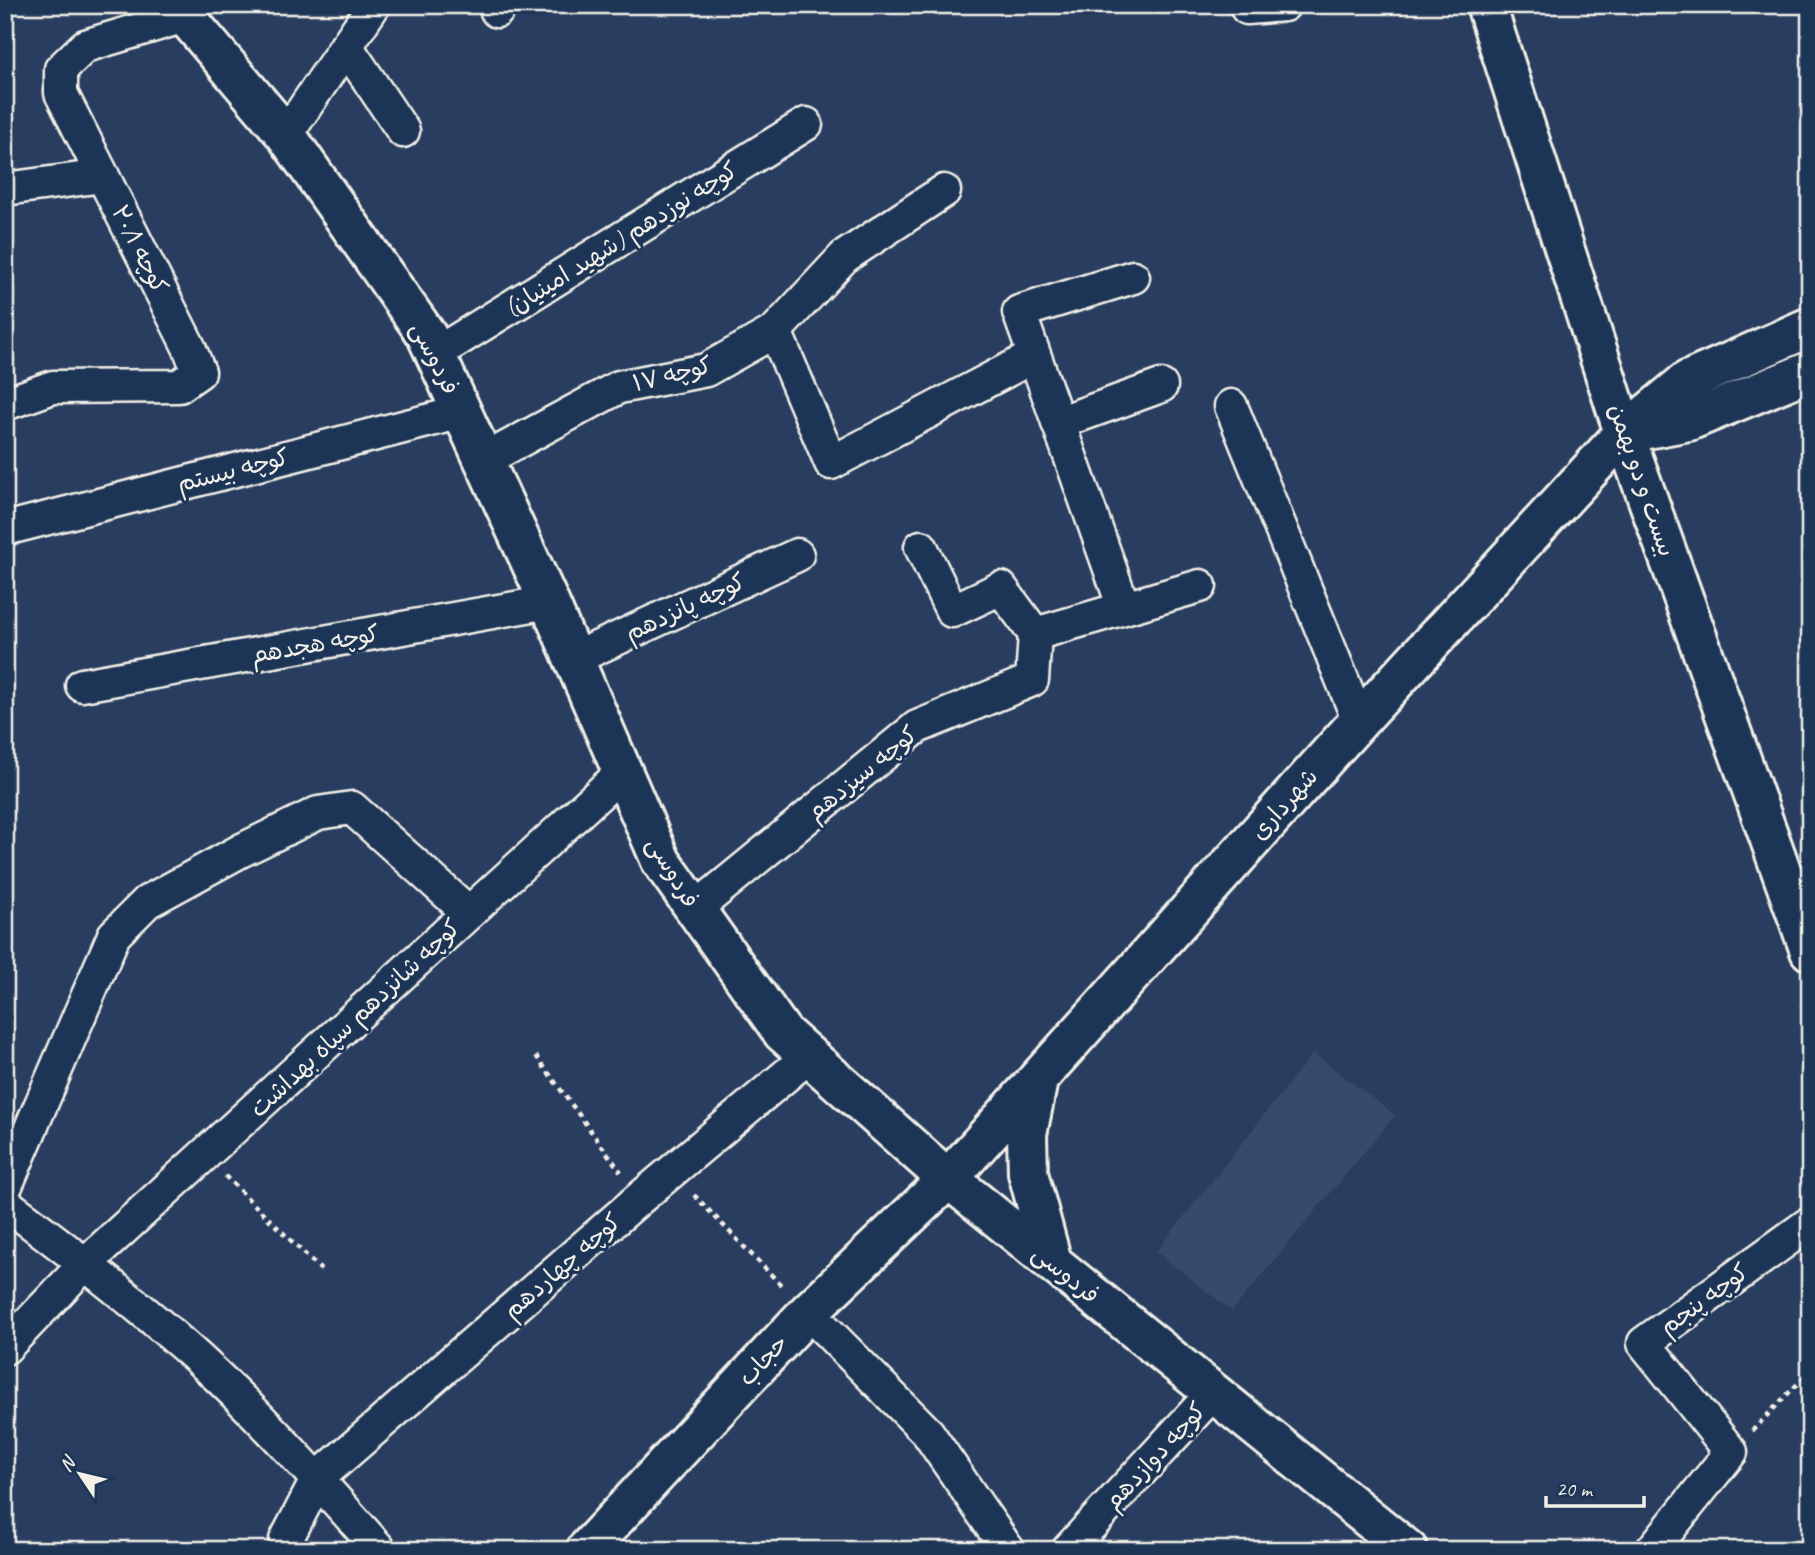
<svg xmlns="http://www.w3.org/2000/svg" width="1815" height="1555" font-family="Caveat,'Playpen Sans Arabic',sans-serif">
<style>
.built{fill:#394a6e}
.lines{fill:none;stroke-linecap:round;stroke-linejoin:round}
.street-casing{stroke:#f4f1e8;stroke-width:37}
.secondary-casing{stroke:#f4f1e8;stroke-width:44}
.path{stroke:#f4f1e8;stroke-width:4.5;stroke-dasharray:5 5;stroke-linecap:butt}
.street{stroke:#1d3557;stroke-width:32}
.secondary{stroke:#1d3557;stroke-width:38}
.labels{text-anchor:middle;stroke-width:6;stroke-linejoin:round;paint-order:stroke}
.street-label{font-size:24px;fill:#f4f1e8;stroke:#1d3557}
</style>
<rect width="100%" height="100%" fill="#283d60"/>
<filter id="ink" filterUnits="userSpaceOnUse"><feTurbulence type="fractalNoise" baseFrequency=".0143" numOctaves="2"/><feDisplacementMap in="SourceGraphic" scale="14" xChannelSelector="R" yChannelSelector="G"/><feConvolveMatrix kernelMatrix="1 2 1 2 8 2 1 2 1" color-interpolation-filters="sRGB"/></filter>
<g filter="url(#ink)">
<!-- built -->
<path class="built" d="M1313 1053 1395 1115 1232 1311 1156 1252Z"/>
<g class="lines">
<!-- street casing -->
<g class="street-casing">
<path id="street" d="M494 5 497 11
M1247 8 1284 5
M346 46 403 131
M286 135 374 5
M5 189 103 176
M775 331 831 463 1034 356
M435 354 806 124
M5 404 53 387 179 386 199 372 189 347 61 93V69L85 46 185 16
M1231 406 1359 721
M1058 423 1161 386
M484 460 619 387 706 370 775 331 844 257 944 191
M5 529 462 412
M1124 608 1019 312 1133 277
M1035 634 1200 586
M573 659 797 555
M82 685 549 602
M695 909 917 727 1032 680 1035 634 1001 588 952 611 921 547
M5 1188 114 935 147 902 242 850 318 813 352 808 469 913
M5 1203C72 1253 138 1304 200 1360 264 1419 322 1484 380 1550
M808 1312 928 1433 1008 1550
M5 1348 86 1263 623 772
M286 1550V1540L318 1478 640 1198 809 1056
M1068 1550 1213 1393
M1652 1550 1731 1452 1644 1343 1810 1223"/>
</g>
<!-- secondary casing -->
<g class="secondary-casing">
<path id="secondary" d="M176 5 286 135 426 334 549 602 661 861 783 1033 934 1167 1408 1550
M1486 5 1624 433 1810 951
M1626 433 1689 421 1810 371
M1038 1080 1027 1134 1028 1173 1052 1262
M586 1550 808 1312 949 1178 1359 721 1624 433 1687 381 1810 327"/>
</g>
<!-- path -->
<path class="path" d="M536 1056 621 1172
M225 1176 321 1270
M694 1195 783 1287
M1752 1431 1810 1371"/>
<!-- street -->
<use href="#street" class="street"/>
<!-- secondary -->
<use href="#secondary" class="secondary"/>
</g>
</g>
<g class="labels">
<!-- street labels -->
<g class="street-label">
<text transform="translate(621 239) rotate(-32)" y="8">کوچه نوزدهم (شهید امینیان)</text>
<text transform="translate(140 249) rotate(63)" y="8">کوچه ۲۰/۱</text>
<text transform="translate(435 358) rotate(63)" y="8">فردوسی</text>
<text transform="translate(672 374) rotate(-14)" y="8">۱۷ کوچه</text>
<text transform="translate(233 470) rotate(-14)" y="8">کوچه بیستم</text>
<text transform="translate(1642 480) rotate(71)" y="8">بیست و دو بهمن</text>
<text transform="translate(685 607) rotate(-25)" y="8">کوچه پانزدهم</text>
<text transform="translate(315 644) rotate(-10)" y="8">کوچه هجدهم</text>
<text transform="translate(862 773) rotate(-39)" y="8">کوچه سیزدهم</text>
<text transform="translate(1284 804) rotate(-48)" y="8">شهرداری</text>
<text transform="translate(673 872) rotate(59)" y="8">فردوسی</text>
<text transform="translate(355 1018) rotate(-43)" y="8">کوچه شانزدهم سپاه بهداشت</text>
<text transform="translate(562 1266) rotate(-41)" y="8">کوچه چهاردهم</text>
<text transform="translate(1066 1274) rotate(39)" y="8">فردوسی</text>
<text transform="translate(1704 1299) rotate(-36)" y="8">کوچه پنجم</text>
<text transform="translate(763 1360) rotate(-47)" y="8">حجاب</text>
<text transform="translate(1155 1456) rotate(-47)" y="8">کوچه دوازدهم</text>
</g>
</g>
<!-- margin -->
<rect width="1815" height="1555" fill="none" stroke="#1d3557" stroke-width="28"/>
<rect x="14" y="14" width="1787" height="1527" fill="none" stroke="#f4f1e8" stroke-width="2.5" filter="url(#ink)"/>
<!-- north arrow -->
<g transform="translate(80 1474) rotate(305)" stroke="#1d3557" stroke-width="5" paint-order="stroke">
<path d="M0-5L12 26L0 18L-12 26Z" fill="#f4f1e8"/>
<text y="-10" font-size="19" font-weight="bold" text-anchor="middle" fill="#f4f1e8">N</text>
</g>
<!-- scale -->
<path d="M1546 1496v10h98v-10" fill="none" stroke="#f4f1e8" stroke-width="3.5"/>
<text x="1556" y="1496" font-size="21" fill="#f4f1e8" stroke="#1d3557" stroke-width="5" paint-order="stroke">20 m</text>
</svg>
